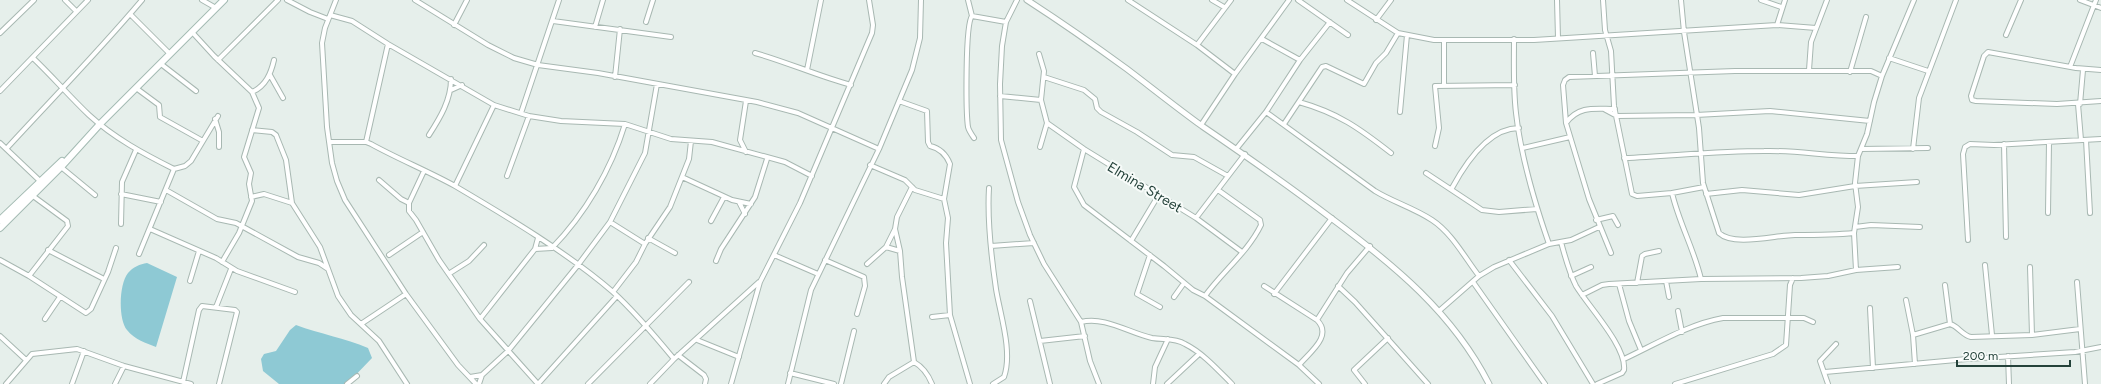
<svg xmlns="http://www.w3.org/2000/svg" width="2101" height="384" font-family="Figtree,sans-serif">
<style>
.water{fill:#8ec9d4}
.lines{fill:none;stroke-linecap:round;stroke-linejoin:round}
.minor-casing{stroke:#a8b8b2;stroke-width:6}
.tertiary-casing{stroke:#a8b8b2;stroke-width:7}
.secondary-casing{stroke:#a4bbb3;stroke-width:8}
.minor{stroke:#fff;stroke-width:4}
.tertiary{stroke:#fff;stroke-width:5}
.secondary{stroke:#fff;stroke-width:6}
.labels{text-anchor:middle;stroke-width:4;stroke-linejoin:round;paint-order:stroke}
.street-label{font-size:14px;fill:#24423a;stroke:#f7fbf9}
</style>
<rect width="100%" height="100%" fill="#e6efeb"/>
<!-- water -->
<path class="water" d="M147 263 177 277 156 347C146 343 135 340 127 330 118 319 119 284 128 273 133 267 140 264 147 263Z
M296 325C320 334 345 338 368 348L372 358 347 384H279L263 371 261 359 264 354 276 351 290 330Z"/>
<g class="lines">
<!-- minor casing -->
<g class="minor-casing">
<path id="minor" d="M65 0 76 11
M202 0 216 8
M287 0 310 12 328 19
M336 0 325 28 322 43 327 127 332 163 337 181 345 200 406 294 458 365 476 384
M415 0 488 45 514 58 538 65 598 73 757 102 798 113 879 149
M968 0 972 16C965 24 966 113 968 127 969 131 972 135 974 138
M1017 0 1006 22 1002 46 1000 84 1001 140 1018 202 1030 235 1044 264 1081 322 1090 361 1099 384
M1128 0 1197 45 1235 74
M1212 0 1224 7
M1298 0 1348 35
M1347 0 1398 33 1434 40H1534L1777 25 1816 28
M1557 0 1558 38
M1603 0 1605 30 1611 51 1614 106 1632 194 1637 196 1672 193 1704 187
M1681 0 1684 32 1699 128 1703 183 1719 233C1734 247 1776 235 1795 235 1815 235 1834 235 1854 233
M1761 0 1781 7
M2080 0 2101 8
M130 14 170 54
M330 15 352 21 388 44 494 105 529 116 561 121 625 124 671 139 712 142 785 162 812 176
M972 16 1006 22
M1376 20 1391 0
M553 21 671 37
M646 22 653 0
M454 25 467 0
M1777 25 1785 0
M595 27 603 0
M192 32 214 56 252 92 259 108 244 157 251 173 249 184 252 201 239 233 222 262
M0 33 34 0
M2006 35 2021 0
M1262 39 1300 60
M1514 39C1514 63 1513 88 1516 113 1521 158 1534 201 1549 244
M1197 45 1231 0
M755 53C787 62 818 76 851 85
M1593 53 1595 76
M1039 54 1044 71 1041 100 1047 123 1040 147
M33 58C52 76 70 97 89 115 114 138 144 154 174 169L139 254
M1889 58 1928 71
M218 60 278 0
M161 64 196 91
M2070 67 2096 0
M807 70 821 0
M1809 70 1811 42 1827 0
M2101 70 2076 68 1988 52 1984 56 1971 96 1972 100 1976 101 2057 104 2101 101
M1850 72 1866 17
M270 75 283 98
M615 77 620 29
M1044 77 1084 90 1095 99 1097 108 1101 112 1137 132 1172 155 1194 157 1228 176
M1444 85V40
M136 88 159 105 160 117 203 141
M451 90 462 85
M0 91 88 0
M252 92C266 86 271 73 274 60
M1000 96 1041 100
M899 101 927 111 928 142 930 146C939 148 946 154 950 164L944 199 948 218 946 243 950 315 970 384
M1299 102C1338 113 1359 128 1391 153
M2078 104 2081 140
M2080 104 2083 70
M1604 109 1617 116 1696 115 1770 111 1870 121
M1266 112 1375 191C1393 202 1414 208 1432 220 1452 233 1465 258 1479 276
M1400 112 1407 35
M521 113 559 0
M215 119 219 132V147
M1047 123 1084 149 1196 218 1242 252
M1566 123 1563 85 1565 80 1569 77 1735 71H1871L1882 76
M1284 124 1322 67 1326 66 1364 84 1376 63 1386 53 1398 33
M1201 125 1235 74 1289 0
M252 130 272 132 276 135 286 160 292 203 320 247 338 296 351 315 379 341 407 384
M429 135C440 118 451 100 451 79
M2086 140 2090 213
M329 142H366L371 144C398 159 428 171 455 186 506 216 568 253 613 292 635 312 655 336 674 359
M366 142 388 44
M0 143 40 181
M2004 144 2006 237
M1435 146 1439 128 1435 86 1515 85
M7 148C52 99 99 51 142 0
M1237 148 1266 112 1300 60 1330 22
M1523 148 1570 137
M1084 149 1074 187 1084 205 1164 266 1193 290 1205 296 1299 365 1319 384
M1861 149 1928 148
M1913 149 1919 98 1956 0
M746 152 740 140 746 101
M1624 158C1671 156 1717 151 1764 151 1795 150 1826 156 1858 156
M870 165 905 180 915 190 944 199
M61 167 95 195
M174 169 185 166 191 161 218 116
M424 171 409 203V211L416 220 439 260 480 319 538 384
M1426 173 1482 210 1499 212 1537 209
M507 176 529 116
M682 177 732 200 751 204
M379 180 401 199 409 203
M455 186 494 105
M989 188C987 221 991 255 996 289 1000 314 1013 352 1004 377L993 384
M1452 188C1465 164 1489 128 1519 128
M166 190 217 219 236 223 298 257 319 263 328 269
M1672 193C1679 223 1694 249 1701 279
M121 194 161 202
M1706 194 1742 190 1799 195 1855 186 1917 182
M251 197 264 194 292 203
M739 202 745 214
M2048 213 2049 142
M1196 218 1245 154
M1596 220 1613 216 1618 225
M711 221 724 197
M610 222 645 244
M121 224 122 182 136 150
M1855 227 1871 225 1920 227
M150 229 216 258 237 271 295 292
M895 229 900 251 902 277 914 362
M648 238 675 253
M1968 240 1963 154 1965 147 1970 144 1994 145 2101 139
M1131 241 1158 196
M1561 242C1565 257 1569 272 1576 286 1588 306 1627 347 1624 370L1622 373 1597 384
M991 246 1034 243
M886 247 900 251
M535 249 552 248C585 214 611 170 625 124
M48 250 104 279
M1611 253 1589 199 1566 123C1579 105 1596 109 1615 109
M389 255 423 232
M774 255 818 274
M1150 255 1137 294 1160 307
M0 260 29 276 86 313 91 309 108 272 116 248
M825 260 864 277 865 286 857 314
M1509 260 1552 316 1593 384
M716 261 721 249 755 197 767 159
M867 264 886 247 895 229 897 217 912 187
M1985 265 1992 335
M2030 267 2032 335
M1856 270 1854 233 1858 207 1855 183 1858 156 1867 134 1874 102 1882 76 1914 0
M450 273 469 261 484 245
M29 276 68 226 67 221 33 196
M1571 276 1591 267
M190 281 199 251
M1666 281 1669 297
M1473 282 1545 384
M2077 282 2085 384
M1637 283 1642 256 1645 254 1659 251
M1619 284 1629 321 1641 350
M1945 285 1950 324
M1264 286 1317 320C1333 336 1310 352 1299 365
M1338 286 1355 302 1428 384
M613 292 636 262 645 244 670 207 689 159 691 141
M1274 294 1332 218
M1582 295 1602 285 1609 284 1701 279 1801 278 1828 276 1856 270 1898 267
M1205 296C1222 272 1248 252 1261 225L1260 220 1218 190
M1174 297 1184 283
M1906 300 1913 335 1915 364
M1030 301 1050 384
M216 307 231 269
M1870 308 1873 368
M1439 311 1479 276 1494 267 1549 244 1571 240 1599 227
M1678 311 1682 332
M932 317 950 315
M45 319 60 297
M480 319 535 249 538 238
M1317 320 1347 273 1370 246
M1081 322C1105 316 1129 333 1152 338 1164 340 1175 338 1185 344 1203 353 1218 370 1232 384
M361 324 406 294
M1913 335 1950 324C1958 326 1962 335 1971 337L2032 335 2080 329
M0 336 26 360
M697 340 739 357
M1040 341 1085 336
M678 355 704 375 706 379 705 384
M2008 356 2009 384
M1624 359C1656 344 1689 324 1723 318H1804L1813 322
M914 362C923 367 928 374 932 384
M1825 372 1967 359 2075 352 2101 347
M790 373 834 384
M470 377 482 375
M183 382 199 310 202 306 235 310 237 312 219 384
M6 384 32 354 77 349 124 366 191 384
M72 384 84 351
M115 384 124 366
M347 384 357 376
M479 384 482 375 508 351 578 265 610 222 645 153 657 84
M538 384 617 296
M588 384 689 282
M650 384 674 359 759 282
M731 384 760 282 800 203 872 33 873 25 869 0
M788 384 811 290 879 149 912 70 920 38 921 0
M841 384 854 331
M884 384 889 377 914 362
M1153 384 1155 367 1168 339
M1167 384 1199 354
M1365 384 1354 370 1388 338
M1675 384 1773 354 1786 345 1790 285 1793 278
M1828 384 1820 361 1836 344"/>
</g>
<!-- tertiary casing -->
<g class="tertiary-casing">
<path id="tertiary" d="M1027 0C1061 22 1094 45 1127 69 1152 88 1177 108 1202 126 1246 156 1289 186 1331 218 1394 265 1453 313 1489 384"/>
</g>
<!-- secondary casing -->
<g class="secondary-casing">
<path id="secondary" d="M0 220 62 161
M0 228 61 167 100 124 224 0"/>
</g>
<!-- minor -->
<use href="#minor" class="minor"/>
<!-- tertiary -->
<use href="#tertiary" class="tertiary"/>
<!-- secondary -->
<use href="#secondary" class="secondary"/>
</g>
<g class="labels">
<!-- street labels -->
<g class="street-label">
<text transform="translate(1145 187) rotate(31)" y="5">Elmina Street</text>
</g>
</g>
<!-- scale -->
<path d="M1957 360v6h113v-6" fill="none" stroke="#24423a" stroke-width="2"/>
<text x="1963" y="360" font-size="12" fill="#24423a" stroke="#f7fbf9" stroke-width="3" paint-order="stroke">200 m</text>
</svg>
